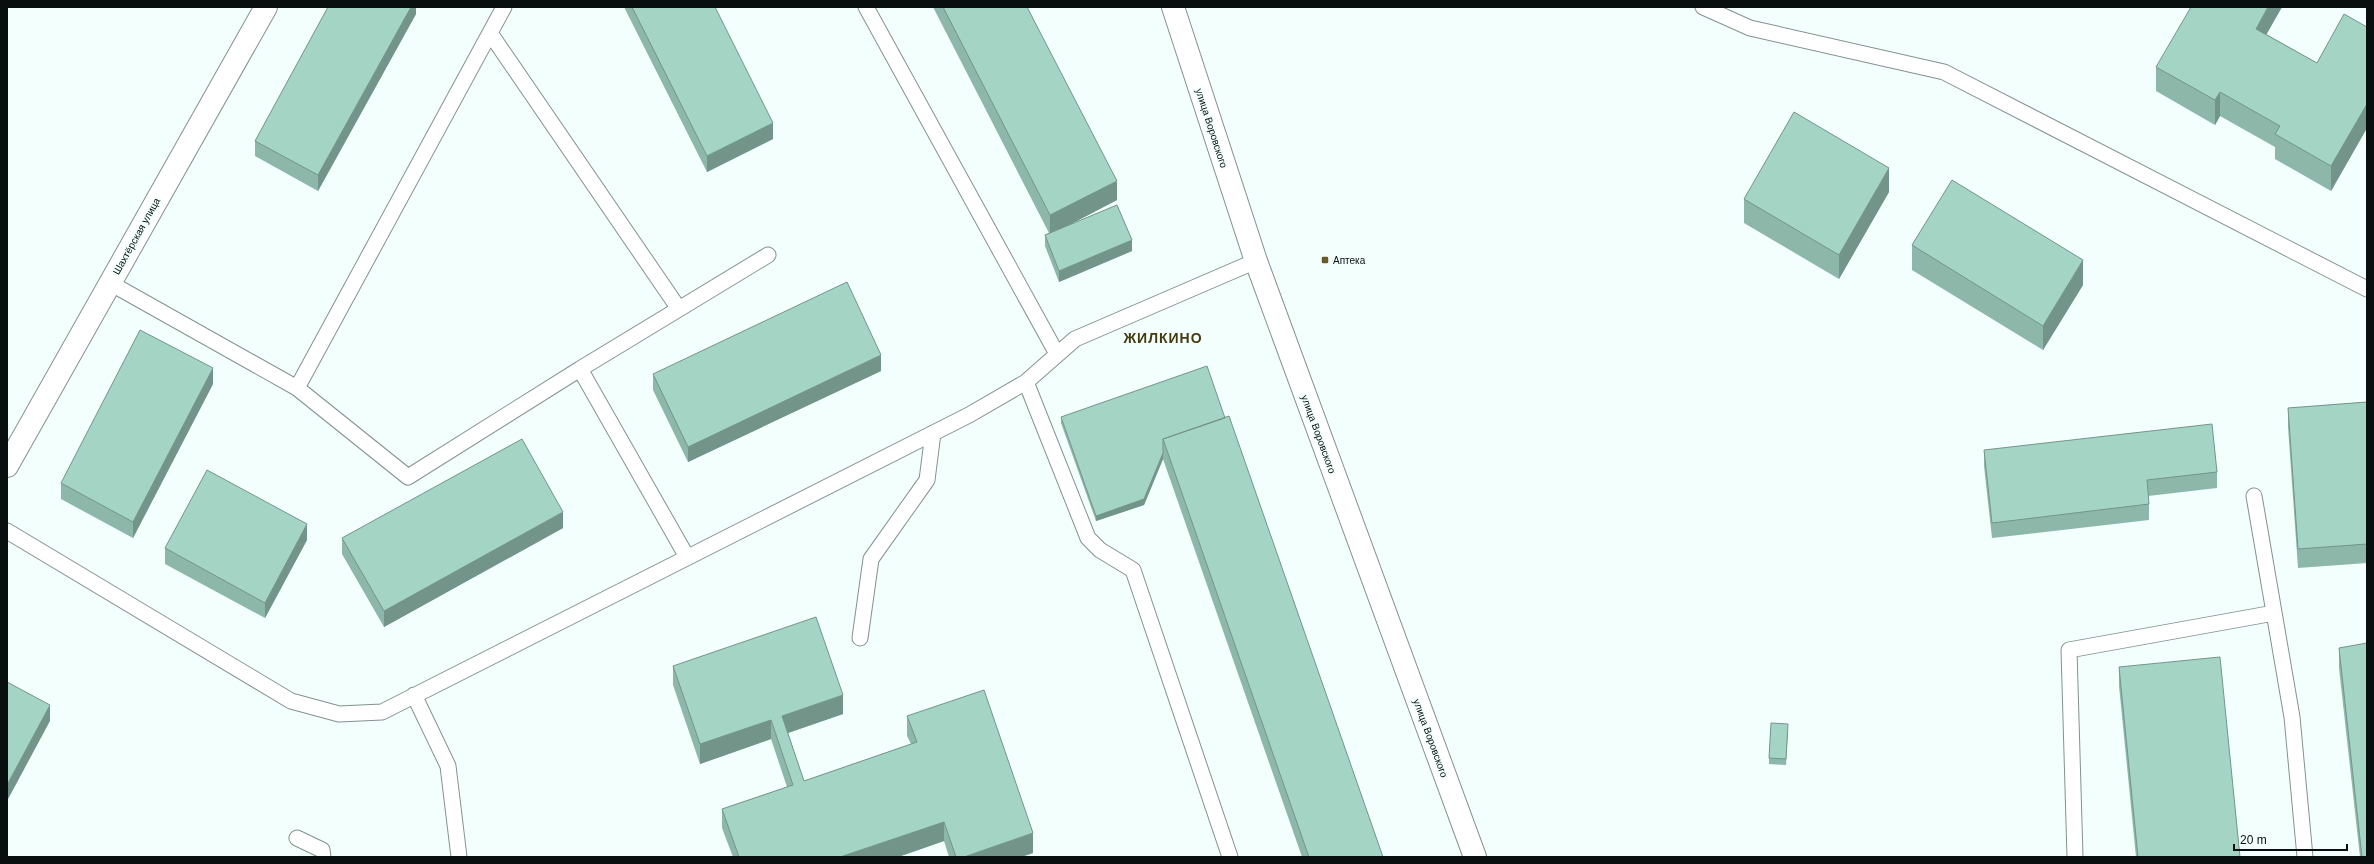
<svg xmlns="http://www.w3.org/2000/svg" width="2374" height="864" font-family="Helvetica,sans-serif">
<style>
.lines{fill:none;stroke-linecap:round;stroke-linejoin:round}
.service-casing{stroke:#839290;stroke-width:17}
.minor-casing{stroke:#839290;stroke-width:24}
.service{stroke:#fff;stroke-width:15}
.minor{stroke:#fff;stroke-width:22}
.wall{fill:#8db7a9}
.shaded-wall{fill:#739589}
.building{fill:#a4d5c4;stroke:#739589}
.poi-dot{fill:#695a27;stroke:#f2fffd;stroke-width:1.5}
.labels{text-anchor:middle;stroke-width:4;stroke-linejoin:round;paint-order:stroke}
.street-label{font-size:10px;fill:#090e0e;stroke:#f2fffd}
.poi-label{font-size:10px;fill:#090e0e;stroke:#f2fffd;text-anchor:start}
.district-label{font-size:14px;font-weight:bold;letter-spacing:1px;fill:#463a11;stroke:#f2fffd}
</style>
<rect width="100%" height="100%" fill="#f2fffd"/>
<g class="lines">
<!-- service casing -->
<g class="service-casing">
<path id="service" d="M866 7 1057 354
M1703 7 1750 28 1944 72 2367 289
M490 33 679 309
M110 283 297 388 504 7
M1026 382 1088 538 1100 550 1133 570 1230 857
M297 388 408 477 580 369
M2254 496 2292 717 2305 857
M7 531 291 701 339 714 382 712 969 415 1026 382 1075 339 1256 261
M687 557 580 369 768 255
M860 638 871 559 927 480 933 433
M414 695 448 766 459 857
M297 838 322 850 323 857
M2075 857 2069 650 2274 613"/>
</g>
<!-- minor casing -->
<g class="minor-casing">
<path id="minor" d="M1173 7 1256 261 1475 857
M7 466 266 7"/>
</g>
<!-- service -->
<use href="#service" class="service"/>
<!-- minor -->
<use href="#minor" class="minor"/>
</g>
<!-- wall -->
<path class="wall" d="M416 7V14L318 191 255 156V141Z
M624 7H715L773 139 707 172Z
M933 7H1027L1117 200 1069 225 1132 251 1059 282 1045 246V235L1049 233Z
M2282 7 2266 34 2317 63 2367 27V128L2331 191 2275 159V147L2220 116 2215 125 2156 91V67Z
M1889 192 1839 279 1744 223V199Z
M1912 245 2083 285 2043 350 1912 270Z
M881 371 688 462 653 390V374Z
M213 384 133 538 61 499V483Z
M2367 402V563L2298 568 2288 427V408Z
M1061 417 1225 418 1383 857H1302L1163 459 1144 505 1096 521 1061 423Z
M1984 450 2217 472V488L2148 496 2149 504V520L1992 538 1984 466Z
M563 528 384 627 342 554V538Z
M307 540 265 618 165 564V548Z
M2339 648 2367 857H2360L2339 668Z
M673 666 843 714 788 733 804 781 911 744 907 736V716L1033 853 1021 857H949L944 841 898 857H733L722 828V809L787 787 771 739 700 764 673 685Z
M2119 667 2240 857H2136L2119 686Z
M1788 730 1786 765 1769 764V758Z"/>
<!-- shaded-wall -->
<path class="shaded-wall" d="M411 7H416V14L318 191V175Z
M2268 7H2282L2256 53V29Z
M2220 92V116L2215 125V100Z
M2367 104V128L2331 191V166Z
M773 123V139L707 172V156Z
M1889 168V192L1839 279V255Z
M1117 181V200L1050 235V215Z
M1132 240V251L1059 282V271Z
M2083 260V285L2043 350V326Z
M881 355V371L688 462V447Z
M213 368V384L133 538V522Z
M1163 453V459L1144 505 1096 521V516Z
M563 512V528L384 627V611Z
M307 524V540L265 618V603Z
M843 695V714L782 735V716Z
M50 705V721L7 801V785Z
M771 720V739L700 764V744Z
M944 822V841L898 857H840Z
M1033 833V853L1021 857H964Z"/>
<!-- building -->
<path class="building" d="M328 7H411L318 175 255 141Z
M632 7H715L773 123 707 156Z
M943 7H1027L1117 181 1050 215Z
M2191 7H2268L2256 29 2317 63 2344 14 2367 27V104L2331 166 2275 134 2280 126 2220 92 2215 100 2156 67Z
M1794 112 1889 168 1839 255 1744 199Z
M1952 180 2083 260 2043 326 1912 245Z
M1117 205 1132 240 1059 271 1045 235Z
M847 282 881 355 688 447 653 374Z
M140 330 213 368 133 522 61 483Z
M1207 366 1225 418 1163 439V453L1144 499 1096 516 1061 417Z
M2367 402V544L2298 549 2288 408Z
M1229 416 1383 857H1309L1163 439Z
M2212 424 2217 472 2147 480 2149 504 1992 523 1984 450Z
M522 439 563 512 384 611 342 538Z
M207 470 307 524 265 603 165 548Z
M816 617 843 695 782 716 804 781 917 742 907 716 984 690 1033 833 964 857H956L944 822 840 857H739L722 809 793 785 771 720 700 744 673 666Z
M2367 643V857H2362L2339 648Z
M2220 657 2240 857H2138L2119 667Z
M7 682 50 705 7 785Z
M1771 723 1788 724 1786 759 1769 758Z"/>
<!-- markers -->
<rect class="poi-dot" x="1321" y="256" width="8" height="8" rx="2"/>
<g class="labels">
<!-- street labels -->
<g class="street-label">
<text transform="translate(1212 128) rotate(72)" y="4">улица Воровского</text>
<text transform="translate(136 236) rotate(-61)" y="4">Шахтёрская улица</text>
<text transform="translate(1319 434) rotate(70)" y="4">улица Воровского</text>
<text transform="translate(1431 738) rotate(70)" y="4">улица Воровского</text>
</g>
<!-- poi labels -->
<g class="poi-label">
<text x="1333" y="264">Аптека</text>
</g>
<!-- district labels -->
<g class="district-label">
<text x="1163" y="343">ЖИЛКИНО</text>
</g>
</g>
<!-- border -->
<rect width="2374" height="864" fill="none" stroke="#090e0e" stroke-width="16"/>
<!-- scale -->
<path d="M2234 844v6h113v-6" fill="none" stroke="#090e0e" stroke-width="2"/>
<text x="2240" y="844" font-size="12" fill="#090e0e" stroke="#f2fffd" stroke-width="3" paint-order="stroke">20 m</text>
</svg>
